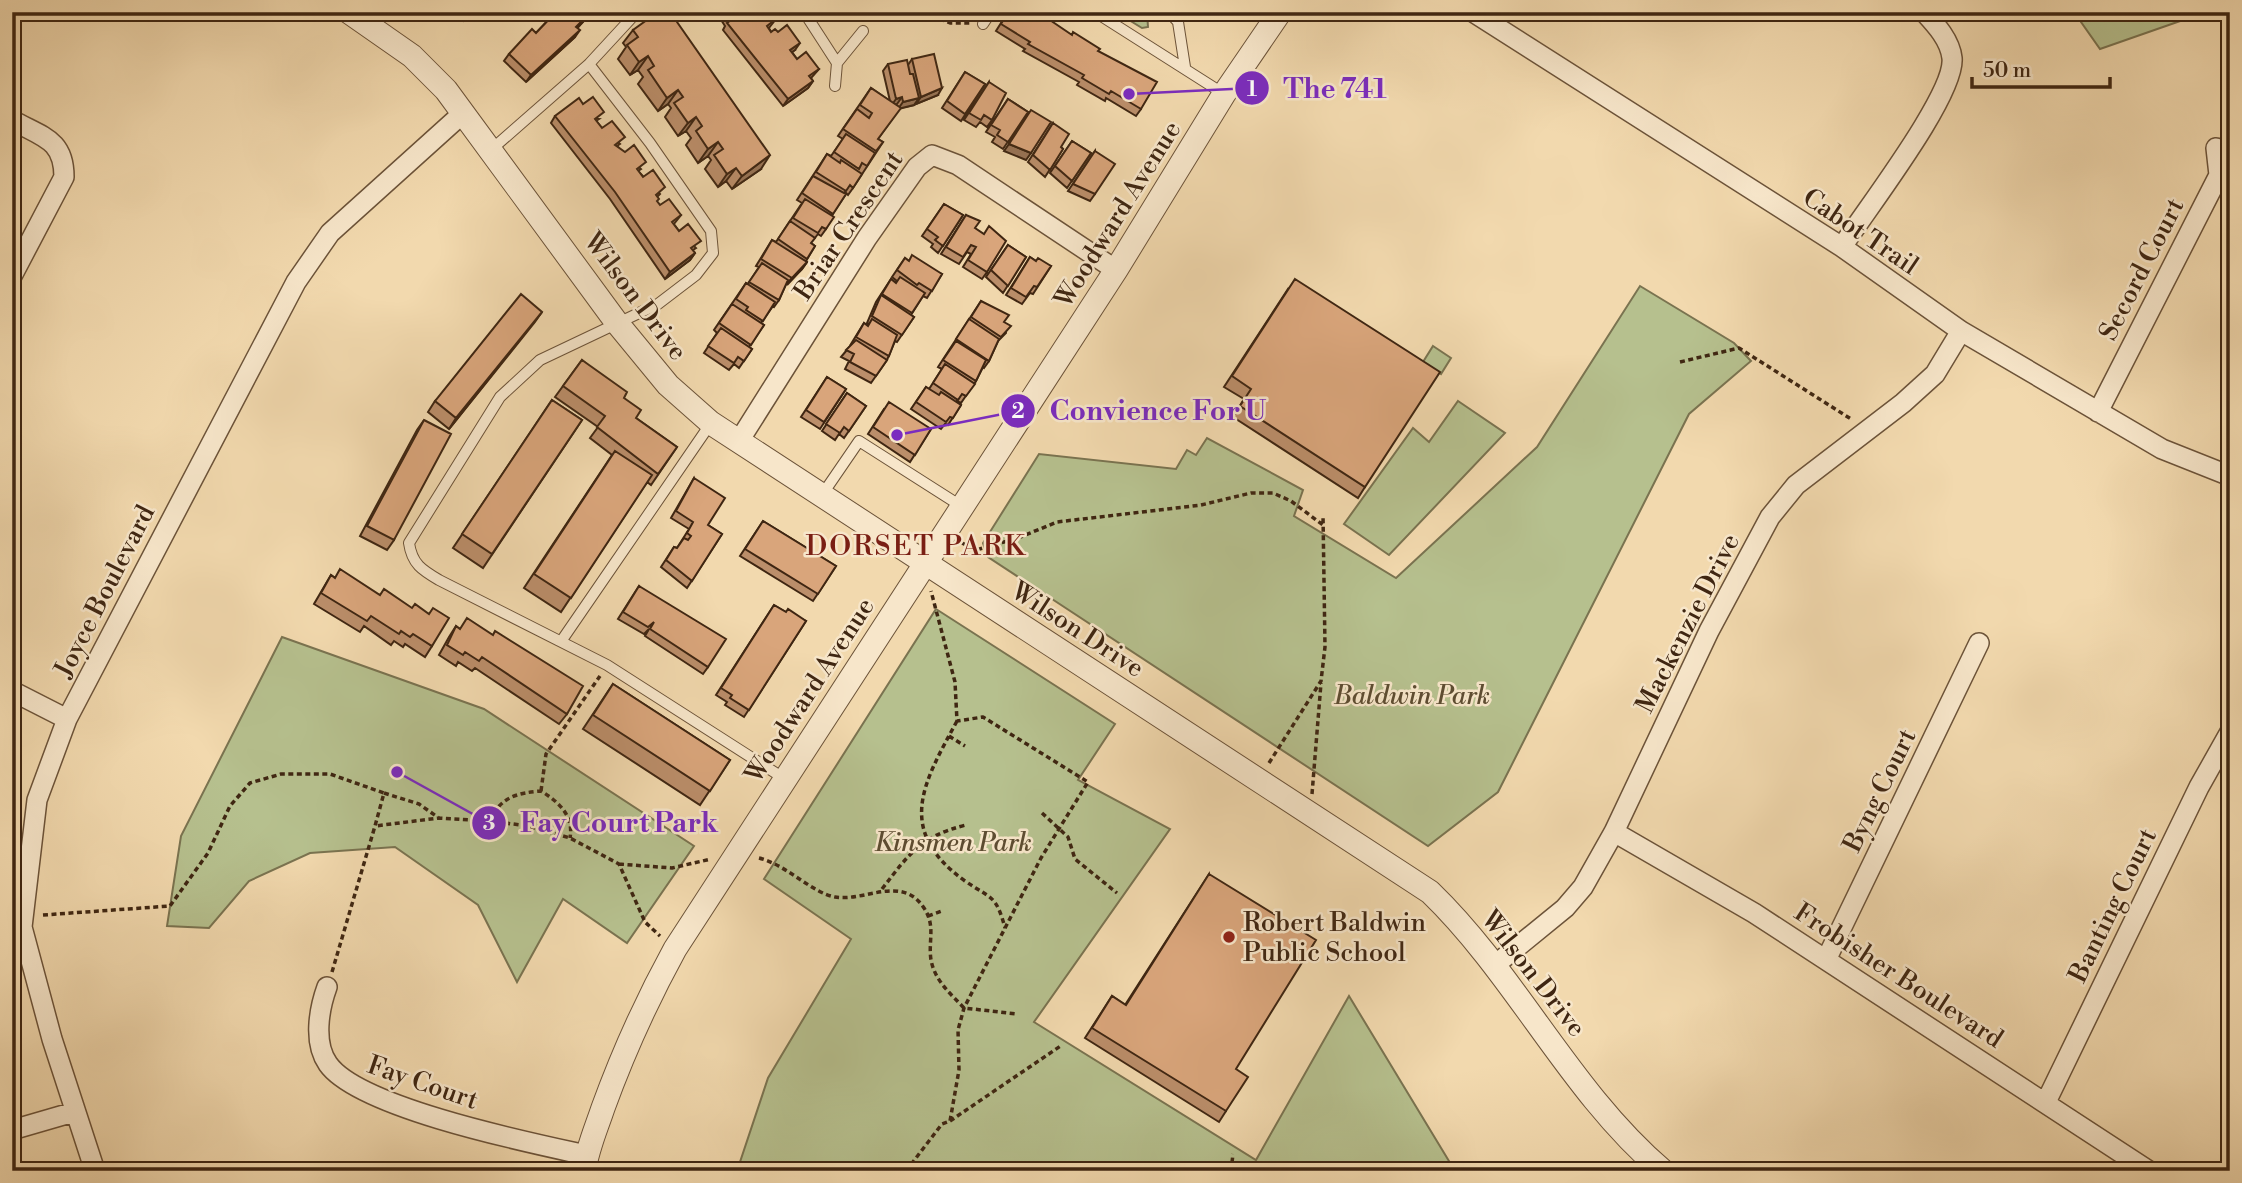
<svg xmlns="http://www.w3.org/2000/svg" width="2242" height="1183" font-family="'Libre Bodoni',serif">
<style>
.green{fill:#b6c08e;stroke:#7a7350;stroke-width:2}
.lines{fill:none;stroke-linecap:round;stroke-linejoin:round}
.service-casing{stroke:#6c5339;stroke-width:12}
.minor-casing{stroke:#6c5339;stroke-width:22}
.tertiary-casing{stroke:#6c5339;stroke-width:25}
.path{stroke:#3f2612;stroke-width:3.5;stroke-dasharray:5 3.5;stroke-linecap:butt}
.service{stroke:#f7e6ca;stroke-width:10}
.minor{stroke:#f7e6ca;stroke-width:19}
.tertiary{stroke:#f7e6ca;stroke-width:23}
.wall{fill:#bb8e6a;stroke:#3f2612;stroke-width:2}
.shaded-wall{fill:#987456;stroke:#3f2612;stroke-width:2}
.building{fill:#d9a57b;stroke:#3f2612;stroke-width:2}
.poi-dot{fill:#8f2418;stroke:#f7e6ca;stroke-width:2.5}
.labels{text-anchor:middle;stroke-width:5;stroke-linejoin:round;paint-order:stroke}
.street-label{font-size:26px;fill:#3f2612;stroke:#f7e6ca}
.park-label{font-size:26px;font-style:italic;fill:#5d4c31;stroke:#f7e6ca}
.poi-label{font-size:26px;fill:#3f2612;stroke:#f7e6ca;text-anchor:start}
.neighbourhood-label{font-size:28px;letter-spacing:2px;fill:#7a1f14;stroke:#f7e6ca}
.leader{fill:none;stroke:#7b2cbf;stroke-width:2.5}
.callout-dot{fill:#7b2cbf;stroke:#f7e6ca;stroke-width:2.5}
.mark-label{font-size:21px;text-anchor:middle;font-weight:bold;fill:#fff}
.callout-label{font-size:28px;text-anchor:middle;font-weight:bold;fill:#7b2cbf;stroke:#f7e6ca;stroke-width:5;stroke-linejoin:round;paint-order:stroke}
</style>
<rect width="100%" height="100%" fill="#f2d9ae"/>
<filter id="stains"><feTurbulence type="fractalNoise" baseFrequency=".00286" numOctaves="4"/><feColorMatrix values="0 0 0 0 .2 0 0 0 0 .09 0 0 0 0 .02 0 0 0 .5 -.17"/></filter>
<radialGradient id="worn" r=".72"><stop offset=".6" stop-color="#630" stop-opacity="0"/><stop offset="1" stop-color="#630" stop-opacity=".3"/></radialGradient>
<!-- green -->
<path class="green" d="M1116 12H1147L1148 27 1142 28Z
M2074 12H2206L2100 49Z
M1640 286 1734 343 1751 361 1689 414 1498 792 1428 846 988 557 983 543 1039 454 1176 469 1187 450 1196 455 1207 438 1303 490 1294 516 1396 578 1537 447Z
M1433 346 1451 358 1441 374 1423 362Z
M1458 401 1505 433 1389 555 1344 524 1413 428 1429 442Z
M936 609 1115 724 1078 780 1170 829 1034 1022 1256 1160 1349 996 1455 1171H737L768 1078 851 939 764 879Z
M282 637 484 709 694 846 627 943 563 899 517 982 478 905 395 847 310 853 249 881 209 928 167 926 181 836Z"/>
<g class="lines">
<!-- service casing -->
<g class="service-casing">
<path id="service" d="M804 12 837 63
M1095 12 1224 94
M1169 12 1178 22 1185 67
M983 24 991 12
M589 64 650 143 711 231 713 253 696 275 658 304 540 360 500 397 409 543C412 564 422 570 439 580L607 665 785 779
M835 86 837 63 863 31
M492 149 589 64 637 12
M822 495 859 441 961 506
M562 640 711 423"/>
</g>
<!-- minor casing -->
<g class="minor-casing">
<path id="minor" d="M1473 12 1842 247 1961 331 2162 449 2230 476
M12 120C42 137 64 139 64 177L12 276
M1842 247C1865 211 1956 94 1952 58 1950 40 1936 25 1924 12
M2098 412 2219 175 2216 148
M739 441 867 238 917 167 932 155 958 165 1116 270
M12 691 67 719
M1614 832 1754 913 2149 1171
M1826 960 1979 643
M1495 965 1565 908 1583 887 1614 832 1709 631 1770 517 1796 485 1903 403 1935 374 1961 331
M327 987C319 1009 313 1043 328 1064 359 1108 531 1143 586 1155
M2046 1102 2199 787 2230 732
M12 1130 74 1112
M95 1171 52 1039 22 927 37 800 67 719 296 282 330 233 462 114"/>
</g>
<!-- tertiary casing -->
<g class="tertiary-casing">
<path id="tertiary" d="M349 12 412 56 446 90 617 323 668 385 711 423 1430 892C1517 976 1570 1092 1663 1171
M584 1171C587 1149 596 1129 603 1108 623 1053 647 1000 675 949L1116 270 1224 94 1280 12"/>
</g>
<!-- path -->
<path class="path" d="M924 12 950 23H971
M2224 132 2230 121
M1680 362 1739 348 1851 419
M962 543 976 550 1018 538 1057 522 1201 505 1251 493H1273L1291 501 1323 525
M957 721C924 782 894 830 965 881 991 899 996 894 1005 928
M949 736 965 746
M1269 763 1321 681 1325 647 1323 515
M541 791 546 754 600 676
M384 793 419 804 439 818 490 821 528 826 570 838 619 864 645 922 660 936
M1312 794 1321 683
M1042 813 1068 837 1075 859 1117 893
M490 821C500 797 517 793 541 791 559 802 574 816 570 838
M759 858C787 865 812 893 835 897 865 902 902 874 924 908 936 926 928 941 931 960 935 981 950 993 964 1008L1017 1014
M619 864 672 868 711 859
M882 889C909 854 921 836 966 825
M43 915 170 906 208 853 230 806 250 783 281 774H330L384 793 375 826 439 818
M928 916 942 911
M332 972 375 826
M950 1121 1062 1045
M906 1171 942 1124 950 1121 959 1070 958 1030 964 1008 1041 858 1088 782 983 717 957 721 955 682 931 591
M1231 1171 1233 1154"/>
<!-- service -->
<use href="#service" class="service"/>
<!-- minor -->
<use href="#minor" class="minor"/>
<!-- tertiary -->
<use href="#tertiary" class="tertiary"/>
</g>
<!-- wall -->
<path class="wall" d="M449 12H469L463 21Z
M550 12H592L577 28 575 37 526 82 504 61 509 54 536 33 551 17 549 15Z
M716 12H771L776 19 769 28 771 32 795 50 792 52 797 59 819 69 811 78 813 81 808 88 783 106 723 30 725 26Z
M1008 12 1072 35 1098 51 1141 109 1136 116 1106 98 1105 101 1077 85 1079 82 1023 51 1025 49 996 31Z
M633 30 761 169 732 189 726 181 718 187 705 169 711 160 708 156 698 163 686 145 691 138 686 131 678 136 665 117 671 108 668 104 658 111 638 84 643 77 638 70 630 75 618 59 626 47 623 43Z
M912 59 938 95 916 104V102L914 105 900 108 878 139 883 142 853 188 848 195 845 192 844 193 846 194 832 215 826 229 821 236 818 234 811 243 815 246 806 261 807 262 802 269 786 284 779 300 774 307 773 306 761 323 764 325 749 347 752 349 739 368 734 364 729 370 704 353 717 333 714 330 746 283 748 284 759 267 756 266 772 240 776 242 802 203 797 200 827 154 831 156 843 139 838 136 871 88 890 101 883 71 888 64 908 65Z
M965 72 985 84 961 121 942 108Z
M989 82 992 120 987 127 980 122 976 127 964 120Z
M1008 99 1028 112 1003 149 992 142 995 137 986 132Z
M555 116 599 119 596 121 602 128 620 144 617 146 641 169 638 171 660 194 657 197V202L660 205 681 215 674 224 679 231 696 248 693 250 695 253 690 260 665 279 610 199 551 123Z
M1053 123 1061 147 1063 149 1045 177 1028 162Z
M1072 141 1091 153 1067 188 1050 173Z
M1095 151V194L1090 201 1068 191Z
M944 204 963 215 938 253 931 247 933 244 922 236Z
M966 215 975 228 987 272 982 279 963 267 971 254 967 252 959 264 941 254Z
M1008 245 1026 257 1003 293 986 277Z
M1030 257 1036 261 1051 266 1033 294 1030 293 1022 304 1006 295Z
M905 258 909 261 942 274 927 298 923 296 911 315 914 317 897 342 895 341 887 360 871 383 845 369 849 361 841 357 852 344H851L864 323 868 326 869 324 867 323 876 302 891 279 896 283 897 281 892 277Z
M1288 289 1365 487 1358 498 1233 417 1244 399 1224 387Z
M981 301 1004 322 1006 333 998 341 989 361 984 368 983 367 976 381 961 403 957 401V402L961 405 948 425 945 424 941 429 911 409 926 387 929 389 942 369 938 367Z
M542 312 449 429 428 412 435 401Z
M582 360 624 398 636 418 677 447 651 485 647 482 561 612 524 588 612 455 590 438 598 427 555 397Z
M827 377 846 389 820 429 801 417Z
M847 393 866 406 844 438 839 434 835 440 822 431Z
M552 400 582 420 483 568 453 548Z
M884 409 931 429 910 462 868 434Z
M424 420 394 540 387 550 360 536 417 430Z
M694 478 708 525 722 534 687 588 661 567 674 547 677 548 689 529 671 518Z
M763 521 836 566 813 601 740 556Z
M331 575 432 646 425 657 405 644 403 647 394 641 391 645 364 626 360 632 314 604Z
M639 586 708 667 703 674 645 636 649 629 644 634 618 619Z
M774 605 786 612 806 621 744 717 725 705 727 702 716 695Z
M456 626 567 714 559 724 475 668 472 671 458 662 456 666 439 655 449 637Z
M613 684 730 760 700 805 583 729Z
M1209 874 1226 1111 1219 1122 1085 1038 1112 996 1125 1005Z"/>
<!-- shaded-wall -->
<path class="shaded-wall" d="M591 12H592L572 34 576 27Z
M580 30 575 37 526 82 531 75Z
M800 43 795 50 785 57 790 50Z
M648 56 638 70 630 75 639 62Z
M813 81 808 88 783 106 788 99Z
M942 88 938 95 916 104 921 97Z
M678 90 668 104 658 111 667 98Z
M902 97 897 104 891 106 896 99Z
M919 98 914 105 898 109 903 102Z
M696 117 686 131 678 136 688 123Z
M718 142 708 156 698 163 708 149Z
M1009 144 1031 153 1026 160 1004 151Z
M770 155 761 169 732 189 742 176Z
M736 168 726 181 718 187 727 174Z
M695 253 690 260 665 279 670 272Z
M807 262 802 269 787 285 792 278Z
M542 312 535 322 449 429 456 418Z"/>
<!-- building -->
<path class="building" d="M556 12H591L576 27 580 30 531 75 509 54 532 29 536 33Z
M658 12H670L770 155 742 176 736 168 727 174 714 155 723 149 718 142 708 149 696 131 702 126 696 117 688 123 674 103 683 97 678 90 667 98 648 70 654 66 648 56 639 62 627 45 638 37 633 30Z
M726 12H771L776 19 767 26 771 32 775 29 778 32 787 25 800 43 790 50 797 59 806 52 819 69 809 76 813 81 788 99 727 23 731 20Z
M1008 12H1038L1072 35 1073 32 1100 49 1098 51 1157 82 1141 109 1111 91 1109 94 1082 78 1084 75 1028 44 1030 42 1001 24Z
M934 54 942 88 921 97 912 59Z
M907 60 910 74H913L919 98 903 102 902 97 896 99 888 64Z
M965 72 985 84 965 114 947 101Z
M989 82 1006 93 992 120 984 115 981 120 969 113Z
M871 88 901 108 878 139 883 142 876 151 843 129 857 109 869 118 872 113 860 105Z
M593 97 604 112 595 119 602 128 612 121 625 137 615 145 625 152 634 145 646 162 637 169 643 177 653 170 665 187 656 195 659 199 657 201 660 205 669 199 681 215 672 222 679 231 688 224 701 241 691 248 695 253 670 272 615 192 555 116 579 98 583 104Z
M1008 99 1028 112 1008 142 997 135 1000 130 991 125Z
M1031 110 1051 122 1031 153 1009 144Z
M1053 123 1069 134 1061 147 1063 149 1050 170 1033 155Z
M846 134 875 153 867 166 862 163 859 169 834 152Z
M1072 141 1091 153 1072 181 1055 166Z
M1095 151 1115 164 1095 194 1073 184Z
M827 154 840 163 841 160 862 174 853 188 850 185 846 191 816 172Z
M813 176 846 194 833 214 802 193Z
M805 199 834 217 826 229 822 227 818 233 793 218Z
M944 204 963 215 943 246 935 240 938 237 927 229Z
M966 215 980 221 975 228 984 234 989 226 1006 241 987 272 968 260 976 247 971 245 963 257 946 247Z
M790 221 815 238 811 243 815 246 807 259 778 239Z
M772 240 807 262 792 278 761 259Z
M1008 245 1026 257 1008 286 991 270Z
M912 255 942 274 932 291 919 283 917 285 897 270 905 258 909 261Z
M1030 257 1036 261 1038 258 1051 266 1037 287 1034 286 1026 297 1011 288Z
M762 263 788 280 779 300 749 282Z
M900 277 925 293 912 313 882 294 891 279 896 283Z
M1295 279 1440 372 1365 487 1240 406 1251 389 1232 376Z
M746 283 775 302 763 321 746 310 748 307 736 299Z
M521 294 542 312 456 418 435 401Z
M881 295 914 317 902 335 872 316Z
M981 301 1009 315 1004 322 1011 326 1001 337 971 317Z
M732 304 764 325 751 345 719 323Z
M872 319 897 335 889 356 856 337 864 323 868 326Z
M969 319 999 339 989 361 956 339Z
M721 328 752 349 744 361 738 357 734 363 708 346Z
M856 340 887 360 876 376 850 362 854 354 846 350Z
M956 341 986 360 976 381 943 360Z
M582 360 627 392 624 398 641 410 636 418 677 447 658 474 597 427 605 416 563 386Z
M945 364 975 384 966 396 962 394 958 400 933 383Z
M827 377 846 389 824 422 806 410Z
M926 387 939 395 941 392 961 405 953 418 950 417 946 422 916 402Z
M847 393 866 406 849 431 844 427 840 433 826 424Z
M552 400 582 420 492 554 462 534Z
M889 402 931 429 915 455 873 427Z
M424 420 451 434 394 540 367 526Z
M615 451 652 475 571 598 534 574Z
M694 478 725 498 708 525 722 534 692 581 666 560 674 547 677 548 684 538 688 540 691 536 687 533 693 522 676 511Z
M763 521 836 566 818 594 745 549Z
M340 569 380 595 384 589 412 608 415 604 429 614 433 608 449 618 432 646 413 634 410 637 401 631 399 634 371 616 367 621 321 593 331 575 335 578Z
M639 586 726 639 708 667 650 629 654 622 648 627 623 612Z
M774 605 786 612 788 609 806 621 749 710 730 698 732 695 721 688Z
M467 618 493 635 495 631 583 686 567 714 482 657 479 661 465 652 463 655 447 645 456 626 460 629Z
M613 684 730 760 710 791 593 715Z
M1209 874 1316 940 1236 1069 1248 1077 1226 1111 1092 1028 1112 996 1126 1005Z"/>
<!-- markers -->
<circle class="poi-dot" cx="1229" cy="937" r="7"/>
<g class="labels">
<!-- street labels -->
<g class="street-label">
<text transform="translate(1117 214) rotate(-58)" y="9">Woodward Avenue</text>
<text transform="translate(848 225) rotate(-56)" y="9">Briar Crescent</text>
<text transform="translate(1861 231) rotate(34)" y="9">Cabot Trail</text>
<text transform="translate(2141 269) rotate(-63)" y="9">Secord Court</text>
<text transform="translate(636 296) rotate(53)" y="9">Wilson Drive</text>
<text transform="translate(104 591) rotate(-63)" y="9">Joyce Boulevard</text>
<text transform="translate(1687 623) rotate(-63)" y="9">Mackenzie Drive</text>
<text transform="translate(1078 629) rotate(33)" y="9">Wilson Drive</text>
<text transform="translate(809 690) rotate(-57)" y="9">Woodward Avenue</text>
<text transform="translate(1879 790) rotate(-64)" y="9">Byng Court</text>
<text transform="translate(2112 905) rotate(-64)" y="9">Banting Court</text>
<text transform="translate(1534 973) rotate(52)" y="9">Wilson Drive</text>
<text transform="translate(1899 975) rotate(33)" y="9">Frobisher Boulevard</text>
<text transform="translate(423 1082) rotate(19)" y="9">Fay Court</text>
</g>
<!-- park labels -->
<g class="park-label">
<text x="1412" y="704">Baldwin Park</text>
<text x="953" y="851">Kinsmen Park</text>
</g>
<!-- poi labels -->
<g class="poi-label">
<text x="1243" y="931">Robert Baldwin<tspan x="1243" dy="30">Public School</tspan></text>
</g>
<!-- neighbourhood labels -->
<g class="neighbourhood-label">
<text x="916" y="555">DORSET PARK</text>
</g>
</g>
<!-- callouts -->
<path class="leader" d="M1129 94L1252 88M897 435L1018 411M397 772L489 823"/>
<g class="callout-dot">
<circle cx="1129" cy="94" r="7"/>
<circle cx="897" cy="435" r="7"/>
<circle cx="397" cy="772" r="7"/>
<circle cx="1252" cy="88" r="18"/>
<circle cx="1018" cy="411" r="18"/>
<circle cx="489" cy="823" r="18"/>
</g>
<g class="mark-label">
<text x="1252" y="96">1</text>
<text x="1018" y="418">2</text>
<text x="489" y="830">3</text>
</g>
<g class="callout-label">
<text x="1335" y="98">The 741</text>
<text x="1158" y="420">Convience For U</text>
<text x="619" y="832">Fay Court Park</text>
</g>
<!-- margin -->
<rect width="2242" height="1183" fill="none" stroke="#f2d9ae" stroke-width="42"/>
<rect x="14" y="14" width="2214" height="1155" fill="none" stroke="#3f2612" stroke-width="3.5"/>
<rect x="21" y="21" width="2200" height="1141" fill="none" stroke="#3f2612" stroke-width="2"/>
<!-- scale -->
<path d="M1972 77v10h138v-10" fill="none" stroke="#3f2612" stroke-width="3.5"/>
<text x="1983" y="77" font-size="21" fill="#3f2612" stroke="#f7e6ca" stroke-width="5" paint-order="stroke">50 m</text>
<rect width="100%" height="100%" filter="url(#stains)"/>
<rect width="100%" height="100%" fill="url(#worn)"/>
</svg>
